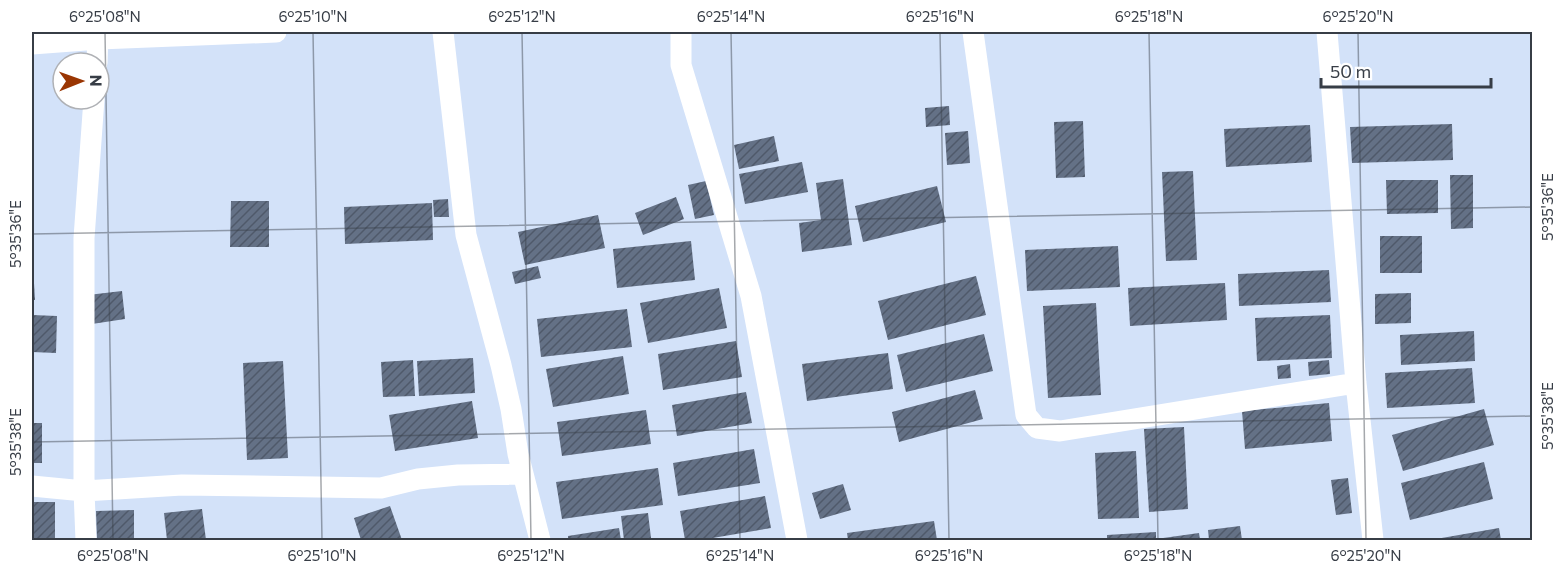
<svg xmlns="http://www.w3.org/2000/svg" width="1564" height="572" font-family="Commissioner,sans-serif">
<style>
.building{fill:url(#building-hatch)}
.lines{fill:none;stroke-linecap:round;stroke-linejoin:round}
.street{stroke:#fff;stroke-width:21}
.ticks{fill:none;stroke:#373d46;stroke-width:1.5;stroke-opacity:0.45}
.neatline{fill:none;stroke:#373d46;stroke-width:2}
.ticks-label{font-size:15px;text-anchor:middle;fill:#373d46}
</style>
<defs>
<pattern id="building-hatch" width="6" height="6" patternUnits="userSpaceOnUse" patternTransform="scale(1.5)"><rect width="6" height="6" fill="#647186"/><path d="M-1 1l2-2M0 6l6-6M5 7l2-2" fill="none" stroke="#4f596a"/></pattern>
</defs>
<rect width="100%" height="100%" fill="#d3e2f9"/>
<!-- building -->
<path class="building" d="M949 106 950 125 926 127 925 108Z
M1083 121 1085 177 1056 178 1054 122Z
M1452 124 1453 160 1352 163 1350 127Z
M1310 125 1312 162 1226 167 1224 129Z
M968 131 970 163 947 165 945 133Z
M774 136 779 161 739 169 734 145Z
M802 162 808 192 745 204 739 174Z
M1193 171 1197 260 1166 261 1162 172Z
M1450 175H1473V228L1451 229Z
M843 179 852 245 802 252 799 223 821 220 816 183Z
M1386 180H1438V213L1387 214Z
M706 181 714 215 695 219 688 185Z
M937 186 946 222 863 242 855 206Z
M676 197 684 219 643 235 635 213Z
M448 199 449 217H434L433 200Z
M231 201H269V247H230Z
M432 203 433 240 345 244 344 207Z
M598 215 605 248 525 265 518 232Z
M1380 236H1422V273H1380Z
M691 241 695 280 617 288 613 249Z
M1118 246 1120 287 1027 291 1025 250Z
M32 266H33L35 300H32Z
M538 266 541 278 515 284 512 272Z
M1329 270 1331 302 1239 306 1238 274Z
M976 276 986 315 888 340 878 301Z
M1225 283 1227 320 1130 326 1128 288Z
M719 288 727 328 648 343 640 303Z
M122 291 125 319 92 324 88 295Z
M1411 293V323L1375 324V294Z
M1096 303 1101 395 1048 398 1043 306Z
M627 309 632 347 541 357 537 319Z
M32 315 57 316 56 353 32 352Z
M1330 315 1332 358 1257 361 1255 318Z
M1474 331 1475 361 1401 365 1400 335Z
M984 334 993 371 906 392 897 355Z
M736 341 742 377 663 390 658 354Z
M888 353 893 389 807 401 802 364Z
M623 356 629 394 553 407 546 369Z
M473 358 475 393 419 396 417 361Z
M413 360 415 396 383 397 381 362Z
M1329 360 1330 374 1309 376 1308 362Z
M283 361 288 458 247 460 243 363Z
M1290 364 1291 378 1278 379 1277 366Z
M1472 368 1475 403 1387 408 1385 373Z
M975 390 983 419 899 442 892 412Z
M746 392 752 423 677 436 672 405Z
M472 401 478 438 395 451 389 415Z
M1329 403 1332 441 1245 449 1242 411Z
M1484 409 1494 445 1403 471 1392 435Z
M646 410 651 444 562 456 557 422Z
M32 423H42V463H32Z
M1184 427 1188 509 1149 512 1144 429Z
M754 449 760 483 678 496 673 463Z
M1136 451 1139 518 1098 519 1095 453Z
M1484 462 1493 499 1410 520 1401 483Z
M658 468 663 505 562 519 556 482Z
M1348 478 1352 513 1336 515 1331 480Z
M843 484 851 510 820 519 812 493Z
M765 496 771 528 701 540H685L680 511Z
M32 502H55V540H32Z
M390 506 402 540H361L354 518Z
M202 509 206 540H167L164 513Z
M134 510V540H97L96 511Z
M648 513 651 538 624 540 621 516Z
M934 521 937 540H848L847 533Z
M1240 526 1242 540H1209L1208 530Z
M619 528 621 540H568V536Z
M1499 528 1501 540H1437L1436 539Z
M1156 532V539L1199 533 1200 540H1107V535Z"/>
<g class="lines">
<!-- street -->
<path class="street" d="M443 32 466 235 501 365 511 409 518 454 540 540
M681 32V65L751 296 797 540
M973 32 1026 415 1037 428 1060 431 1356 383
M1327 32 1356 383 1373 540
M32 44 99 39 276 32
M97 63 98 32
M32 486 84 491 182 485 381 488 418 479 458 475 523 474
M86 540 84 491V238L94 99"/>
</g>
<!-- ticks -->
<path class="ticks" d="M105 32 113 540M313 32 322 540M522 32 531 540M731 32 740 540M940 32 949 540M1149 32 1158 540M1358 32 1366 540M32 234 1532 207M32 442 1532 416"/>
<!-- border -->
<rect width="1564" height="572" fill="none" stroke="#ffffff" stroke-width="66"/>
<!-- north arrow -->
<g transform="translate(81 81) rotate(89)"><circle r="28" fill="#ffffff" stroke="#afb1b5" stroke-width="1.5"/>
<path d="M0-4.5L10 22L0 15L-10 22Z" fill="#9a3603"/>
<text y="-9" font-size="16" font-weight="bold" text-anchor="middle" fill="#373d46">N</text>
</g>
<!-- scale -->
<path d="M1321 78v9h170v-9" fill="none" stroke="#373d46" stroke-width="3"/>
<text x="1330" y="78" font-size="18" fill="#373d46" stroke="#ffffff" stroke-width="4.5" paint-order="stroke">50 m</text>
<rect x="33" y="33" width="1498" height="506" class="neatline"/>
<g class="ticks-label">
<text x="105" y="22">6°25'08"N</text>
<text x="313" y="22">6°25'10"N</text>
<text x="522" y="22">6°25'12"N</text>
<text x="731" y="22">6°25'14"N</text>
<text x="940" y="22">6°25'16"N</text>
<text x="1149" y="22">6°25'18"N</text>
<text x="1358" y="22">6°25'20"N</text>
<text transform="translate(1548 207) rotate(-90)" y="5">5°35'36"E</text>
<text transform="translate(16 234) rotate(-90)" y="5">5°35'36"E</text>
<text transform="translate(1548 416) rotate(-90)" y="5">5°35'38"E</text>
<text transform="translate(16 442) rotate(-90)" y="5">5°35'38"E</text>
<text x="113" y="561">6°25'08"N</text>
<text x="322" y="561">6°25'10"N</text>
<text x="531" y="561">6°25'12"N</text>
<text x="740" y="561">6°25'14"N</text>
<text x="949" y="561">6°25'16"N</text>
<text x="1158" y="561">6°25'18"N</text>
<text x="1366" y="561">6°25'20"N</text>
</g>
</svg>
